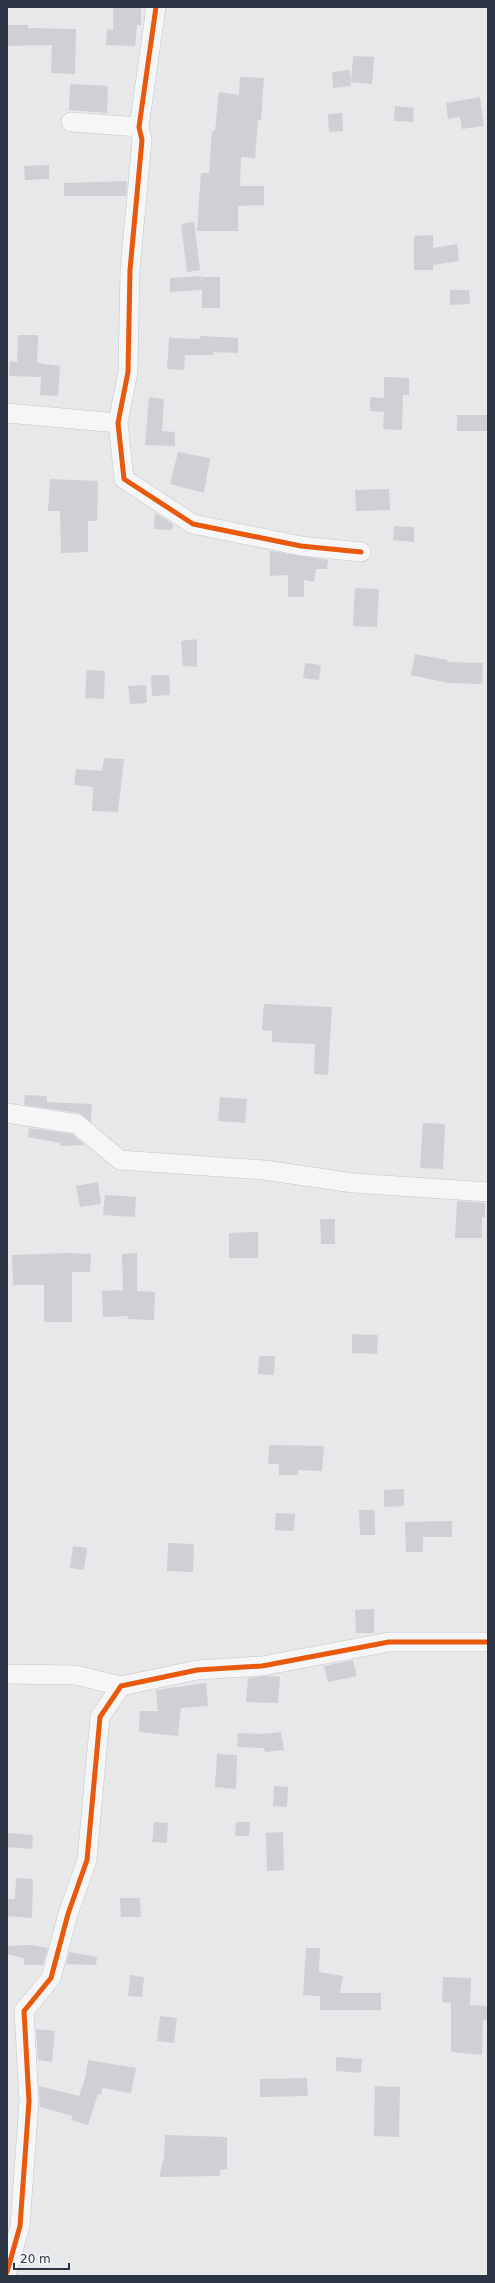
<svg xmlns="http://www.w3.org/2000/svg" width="495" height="2283" font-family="'DejaVu Sans',sans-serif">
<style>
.building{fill:#ced0d3}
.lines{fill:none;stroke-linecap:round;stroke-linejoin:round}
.minor-casing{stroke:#c4c6c8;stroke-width:20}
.minor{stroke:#f5f6f7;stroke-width:19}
.cycleway-casing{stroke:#f4f6f9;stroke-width:8}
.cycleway{stroke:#e8590c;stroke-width:5}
</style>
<rect width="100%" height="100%" fill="#e6e8ea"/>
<!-- building -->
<path class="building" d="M113 7H141V25H137L135 46 106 45 107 29 113 30Z
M7 25H28V28L76 29 75 74 51 73 52 45 7 46Z
M353 56 374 57 372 84 351 82Z
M350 70 351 86 333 88 332 72Z
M240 77 264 78 261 120H258L255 158 241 157 240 186H264V205L238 206V231H197L201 173H209L212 131H215L219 92 239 95Z
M70 84 108 86 107 113 69 110Z
M480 97 484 126 462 129 460 117 448 119 446 103Z
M395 106 414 108 413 122 394 121Z
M342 113 343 131 329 132 328 114Z
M49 165V179L25 180 24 166Z
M127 181 126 196H64V183Z
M194 222 200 270 187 272 181 224Z
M433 235V248L457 244 459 261 433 265V270H414V236Z
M201 276 202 286V277H220V308H202V290L170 292V278Z
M450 290H469L470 304 450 305Z
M18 335H38L37 363 60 366 58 396 40 395 41 377 9 376 10 361 17 362Z
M200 336 238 338V353L213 352V355H185L184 370 167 369 169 338 200 339Z
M384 377 409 378V395H403L402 430 383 429 384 412 370 411V397L384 398Z
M149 397 164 399 162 431 175 432V446L145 445Z
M457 415H488V431H457Z
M178 452 210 458 204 493 170 484Z
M50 479 98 481 97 521H88V552L61 553 60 511H48Z
M389 489 390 510 356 511 355 490Z
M155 513 173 524 172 530 154 529Z
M394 526 414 527V542L393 540Z
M270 551 328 560 327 569H316L314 582 304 580V597H288V575L270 576Z
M355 588 379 589 377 627 353 626Z
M197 639V667L183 666 181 641Z
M415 654 447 660V662L483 663 482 684 448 683 411 675Z
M305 663 321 665 319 680 303 678Z
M87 670 105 671 104 699 85 698Z
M151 675H169L170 695 152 696Z
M146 685 147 703 130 704 128 686Z
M104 758 124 759 118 812 92 811 93 787 74 785 76 769 102 771Z
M264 1004 332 1007 328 1075 314 1074 315 1044 272 1042V1031L262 1030Z
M25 1095 47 1096V1102L92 1104 91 1122 79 1113 24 1105Z
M220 1097 247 1099 245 1123 218 1121Z
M423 1123 445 1124 443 1169 420 1168Z
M29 1128 72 1134 85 1145 60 1146V1143L28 1137Z
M98 1182 101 1204 80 1207 76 1186Z
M105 1195 136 1197 135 1217 103 1215Z
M457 1201 485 1203V1217H482V1238H455Z
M320 1219H335V1244H321Z
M258 1232V1258H229V1233Z
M68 1253 91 1254 90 1272H72V1322H44V1285H13L12 1255Z
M137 1253V1291L155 1292 154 1320 127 1319 128 1316 103 1317 102 1291 123 1290 122 1254Z
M352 1334 378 1335 377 1354 352 1353Z
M259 1356H275L274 1375 258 1374Z
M269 1445 324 1446 322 1471 298 1470V1475H279V1464H268Z
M404 1489V1506L384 1507V1490Z
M359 1510H375V1535H360Z
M276 1513 295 1514 294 1531 275 1530Z
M452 1521V1537H423V1552H406L405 1522Z
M168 1543 194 1544 193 1572 167 1571Z
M73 1546 87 1548 84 1570 70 1568Z
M374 1609V1633H356L355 1610Z
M353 1660 357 1676 328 1682 324 1666Z
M267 1676 280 1677 278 1703 246 1702 248 1678Z
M206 1683 208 1706 181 1708 178 1736 139 1732 140 1711H158L156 1690Z
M281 1732 284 1750 265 1752 264 1748 237 1747 238 1733 263 1734Z
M217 1754 237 1755 236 1789 215 1787Z
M274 1786 288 1787 287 1807 273 1806Z
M154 1822 168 1823 167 1843 152 1842Z
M236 1822H250L249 1836H235Z
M283 1832 284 1870 267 1871 266 1833Z
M7 1833 33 1835 32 1849 7 1847Z
M16 1878 33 1879 32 1918 7 1916 8 1899H15Z
M120 1898H140L141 1917H121Z
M30 1945 48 1948 43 1965H24V1958L7 1954V1946Z
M306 1948H320L319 1972 343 1976 340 1993H381V2010H320V1996L303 1995Z
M69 1952 97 1957 96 1965 66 1964Z
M130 1975 144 1977 142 1997 128 1996Z
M443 1977 471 1978 470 2005 488 2006V2020H483L482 2055 451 2052V2003L442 2002Z
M160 2016 177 2018 174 2043 157 2041Z
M36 2029 55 2031 52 2062 38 2060Z
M336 2057 362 2059 361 2073 336 2071Z
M88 2060 136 2068 131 2093 102 2088 101 2095 98 2094 88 2125 71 2120 73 2116 40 2107 39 2086 79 2096 85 2079Z
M307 2078 308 2096 260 2097V2079Z
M375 2086 400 2087 399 2137 374 2136Z
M165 2135 227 2137V2169L220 2170V2176L159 2177 164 2157Z"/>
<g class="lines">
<!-- minor casing -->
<g class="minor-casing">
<path id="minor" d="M156 7 139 127 142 140 130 270 128 372 118 423 124 479 193 524 301 546 361 552
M71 122 139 127
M7 413 118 423
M7 1113 77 1124 120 1160 264 1170 353 1183 488 1192
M7 1674 75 1675 121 1686
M7 2272 20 2226 29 2101 24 2011 51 1978 68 1914 87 1860 100 1717 121 1686 197 1670 262 1666 389 1642H488"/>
</g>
<!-- minor -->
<use href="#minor" class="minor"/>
<!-- cycleway casing -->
<g class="cycleway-casing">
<path id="cycleway" d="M156 7 139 127 142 140 130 270 128 372 118 423 124 479 193 524 301 546 361 552
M7 2272 20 2226 29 2101 24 2011 51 1978 68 1914 87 1860 100 1717 121 1686 197 1670 262 1666 389 1642H488"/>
</g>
<!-- cycleway -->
<use href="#cycleway" class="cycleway"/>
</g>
<!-- border -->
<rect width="495" height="2283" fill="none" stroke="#2b3445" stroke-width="16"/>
<!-- scale -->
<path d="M14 2263v6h55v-6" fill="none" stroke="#2b3445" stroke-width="2"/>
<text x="20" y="2263" font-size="12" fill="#2b3445" stroke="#f4f6f9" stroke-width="3" paint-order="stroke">20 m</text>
</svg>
